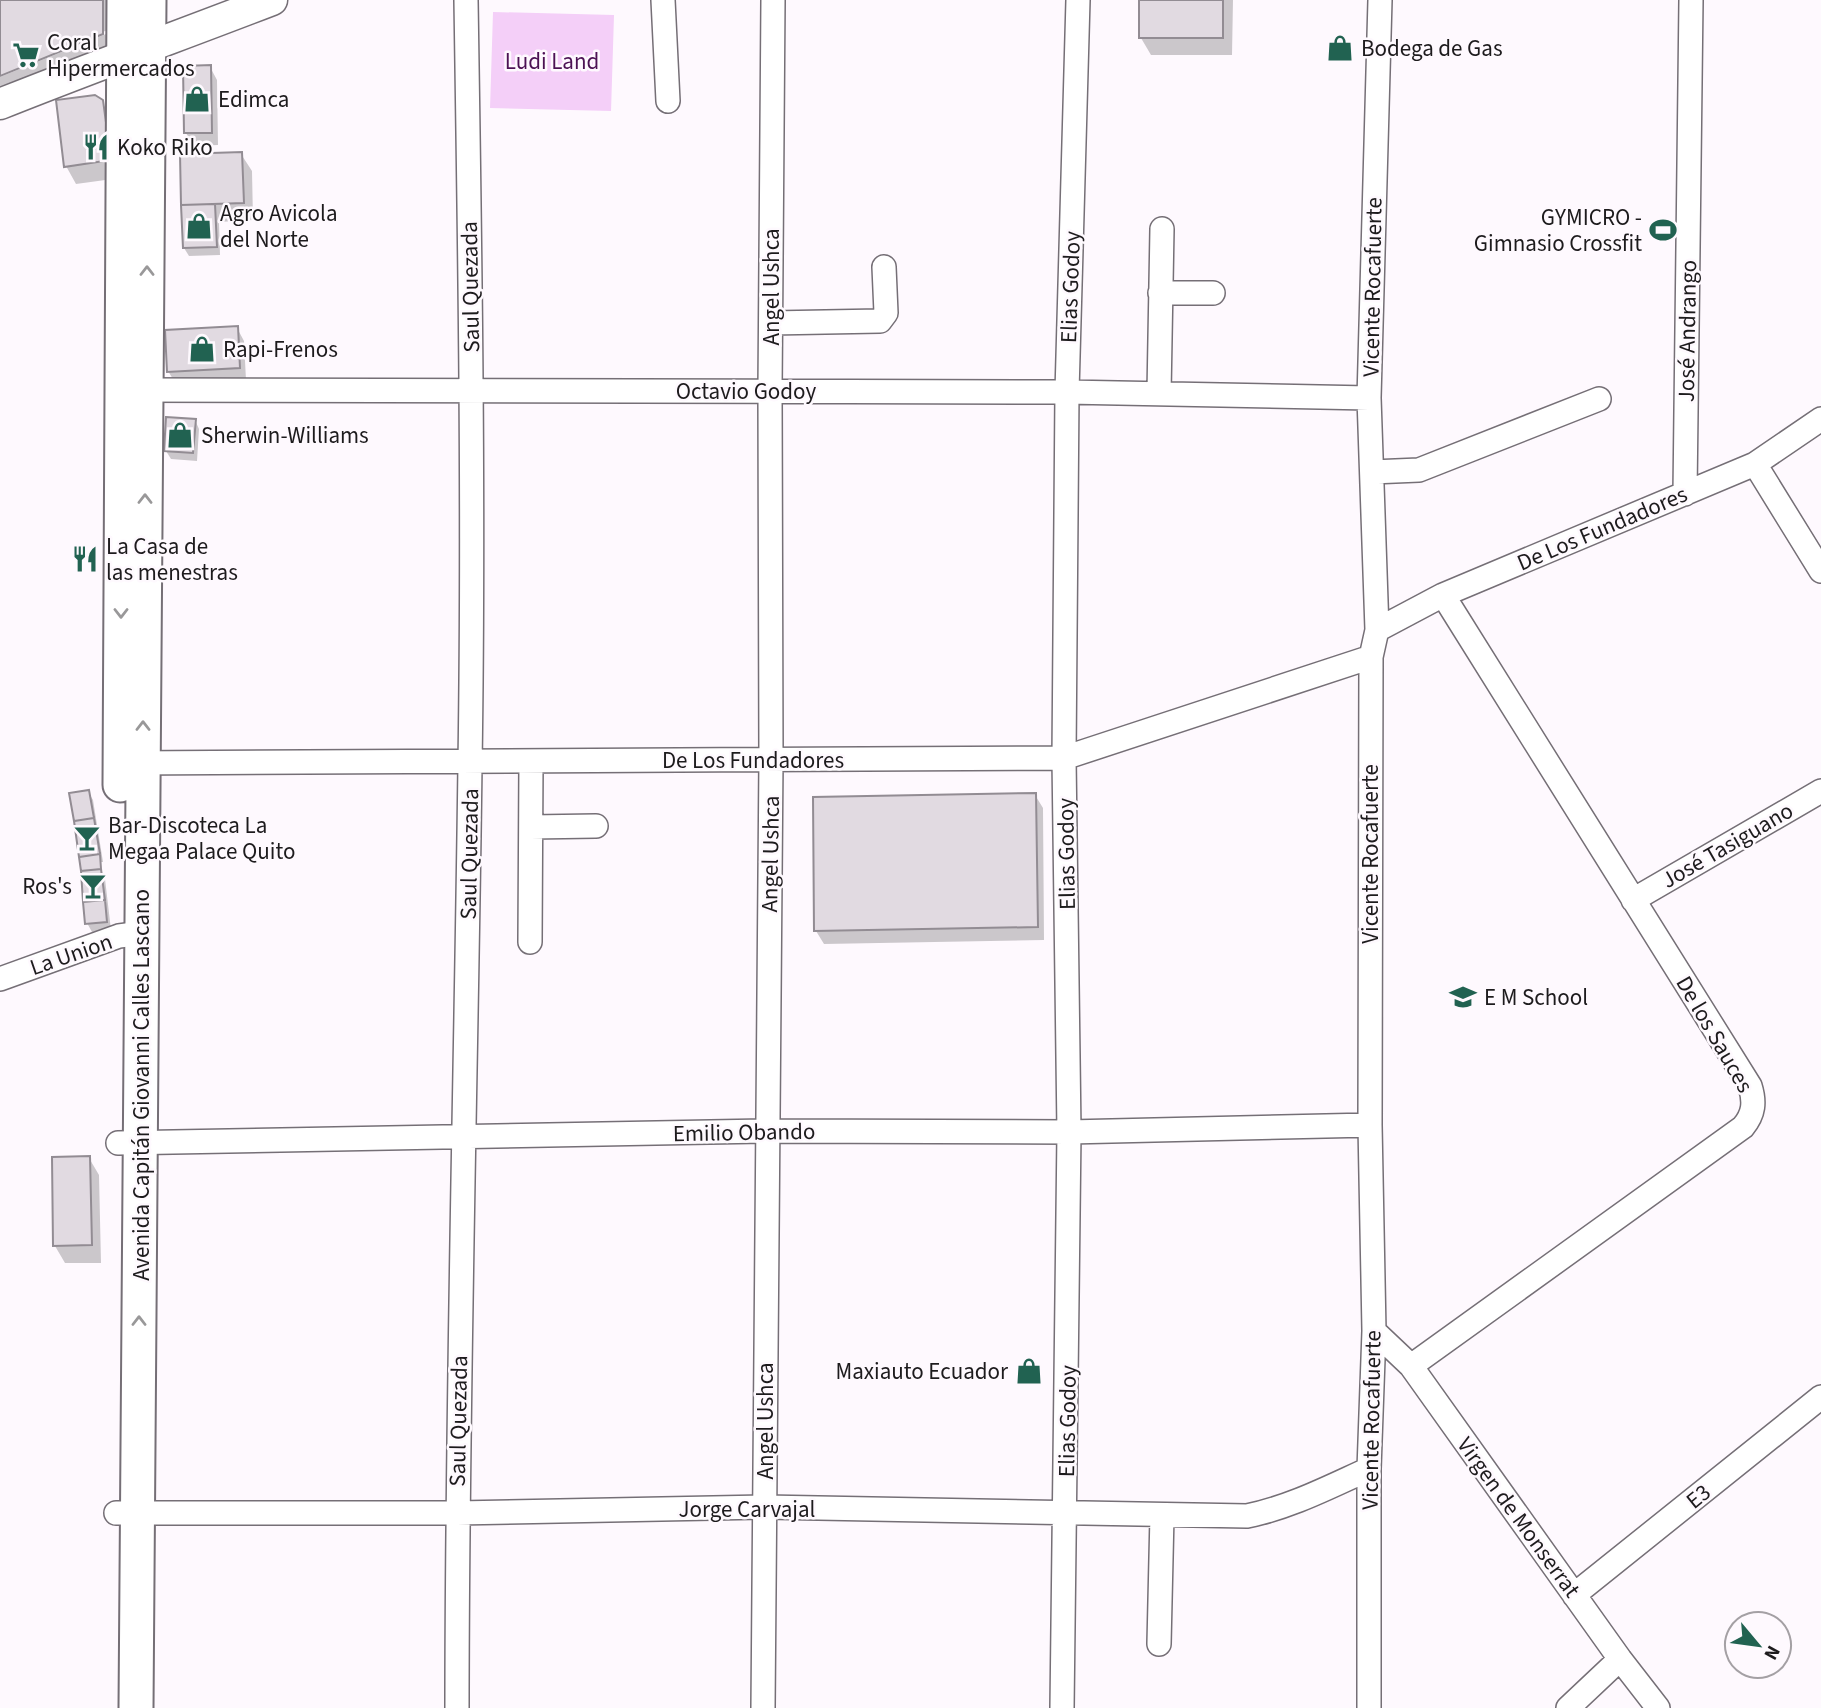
<svg xmlns="http://www.w3.org/2000/svg" width="1821" height="1708" font-family="'Source Sans 3',sans-serif">
<style>
.green{fill:#f4cff8}
.shadow{fill:#0003}
.building{fill:#e1dae1;stroke:#928c93;stroke-width:2}
.lines{fill:none;stroke-linecap:round;stroke-linejoin:round}
.minor-casing{stroke:#756f76;stroke-width:26}
.tertiary-casing{stroke:#756f76;stroke-width:33}
.secondary-casing{stroke:#756f76;stroke-width:37}
.minor{stroke:#fff;stroke-width:23}
.tertiary{stroke:#fff;stroke-width:30}
.secondary{stroke:#fff;stroke-width:33}
.oneway{stroke:#999899}
.labels{text-anchor:middle;stroke-width:5;stroke-linejoin:round;paint-order:stroke}
.poi-label{font-size:23px;fill:#1d1b1d;stroke:#fef9fe;text-anchor:start}
.park-label{font-size:23px;fill:#4c1254;stroke:#fef9fe}
.street-label{font-size:23px;fill:#1d1b1d;stroke:#fef9fe}
</style>
<rect width="100%" height="100%" fill="#fef9fe"/>
<!-- green -->
<path class="green" d="M493 12 614 15 611 111 490 108Z"/>
<!-- shadow -->
<path class="shadow" d="M0 0H112V52L0 97V77L111 32 110 29 0 74Z
M1141 0H1233L1232 55H1151L1141 38Z
M210 67 217 80 218 145 193 146 186 133Z
M101 101 112 119 120 178 76 184 66 166Z
M241 154 252 171 253 220 219 222 220 255 189 256 184 248 182 156Z
M237 328 244 341 246 380 176 384 168 371Z
M195 420 199 429 197 461 171 459 166 451Z
M88 792 93 800 103 862H99L101 878 105 879 111 930 92 932 87 923Z
M1035 795 1043 808 1044 940 824 944 816 931Z
M89 1158 99 1175 101 1263H65L55 1246Z"/>
<!-- building -->
<path class="building" d="M0 0H103V34L0 76Z
M1139 0H1223V38H1139Z
M211 65 212 133H184L183 66Z
M95 95 103 100 111 160 64 167 56 100Z
M242 152 244 203 181 205 180 154Z
M215 204 217 247 183 248 181 205Z
M238 326 240 368 167 372 165 330Z
M166 417 196 419 193 453 164 451Z
M89 790 94 818 74 821 69 793Z
M1036 793 1038 927 814 931 813 797Z
M94 818 100 854 79 857 74 821Z
M100 854 101 869 81 871 79 857Z
M101 869 105 900 83 902 81 871Z
M105 900 107 922 85 924 83 902Z
M90 1156 92 1245 53 1246 52 1157Z"/>
<g class="lines">
<!-- minor casing -->
<g class="minor-casing">
<path id="minor" d="M663 0 668 101
M1160 293H1213
M771 323 880 321 886 313 884 267
M134 390 1067 392 1369 398
M1159 393 1162 229
M1755 464 1821 571
M1372 472 1419 470 1599 399
M1685 494 1691 0
M1377 630 1443 595 1755 464 1821 419
M130 763 1064 758 1371 657
M531 827 596 826
M1633 900 1821 791
M530 942 531 761
M0 979 119 936 142 933
M118 1143 767 1131 1069 1132 1370 1125
M1374 1331 1411 1366 1620 1659 1658 1708
M1411 1366 1743 1127C1754 1114 1755 1102 1750 1086L1443 595
M116 1513H457L765 1507 1247 1516C1291 1507 1329 1487 1369 1469
M1574 1595 1821 1397
M1159 1644 1162 1515
M457 1708C457 1393 466 1079 470 764 474 509 470 255 466 0
M763 1708 771 759 770 390 773 0
M1062 1708 1069 1132 1064 758 1067 392 1078 0
M1369 1708V1469L1374 1331 1370 1125 1371 657 1377 630 1369 398 1380 0
M1568 1708 1620 1659"/>
</g>
<!-- tertiary casing -->
<g class="tertiary-casing">
<path id="tertiary" d="M0 104C90 68 181 35 272 0"/>
</g>
<!-- secondary casing -->
<g class="secondary-casing">
<path id="secondary" d="M120 785 124 0
M136 1708 149 0"/>
</g>
<!-- minor -->
<use href="#minor" class="minor"/>
<!-- tertiary -->
<use href="#tertiary" class="tertiary"/>
<!-- secondary -->
<use href="#secondary" class="secondary"/>
</g>
<!-- one-way arrows -->
<defs><path id="oneway-chevron" d="M-2-3.5L2.5 0L-2 3.5" fill="none" stroke-width="1.6" stroke-linecap="round" stroke-linejoin="round" transform="scale(1.75)"/></defs>
<g class="oneway">
<use href="#oneway-chevron" transform="translate(147 271) rotate(-90)"/>
<use href="#oneway-chevron" transform="translate(145 499) rotate(-90)"/>
<use href="#oneway-chevron" transform="translate(121 613) rotate(90)"/>
<use href="#oneway-chevron" transform="translate(143 726) rotate(-90)"/>
<use href="#oneway-chevron" transform="translate(139 1321) rotate(-90)"/>
</g>
<!-- icons -->
<defs>
<g id="shop-bare" transform="scale(2.1)"><path d="M-5-2.5h2.3a2.7 3.5 0 0 1 5.4 0H5L5.5 6h-11ZM-1.5-2.5h3a1.5 2.3 0 0 0-3 0Z" fill="#216251" stroke="#fef9fe" stroke-width="2.5" paint-order="stroke"/></g>
<g id="supermarket-bare" transform="scale(2.1)"><path d="M-6-5.5h2.5l.6 2H6L4.5 2H-2.5L-4.4-4H-6ZM-1.5 3.2a1.3 1.3 0 1 0 .1 0ZM3 3.2a1.3 1.3 0 1 0 .1 0Z" fill="#216251" stroke="#fef9fe" stroke-width="2.5" paint-order="stroke"/></g>
<g id="restaurant-bare" transform="scale(2.1)"><path d="M-5-6h1v4h1v-4h1v4h1v-4h1v5L-1.5 .5V6h-2V.5L-5-1ZM5-6V6H3V1.5H1.5Q1.5-4 5-6Z" fill="#216251" stroke="#fef9fe" stroke-width="2.5" paint-order="stroke"/></g>
<g id="stadium-bare" transform="scale(2.1)"><path d="M0-5a6.5 5 0 1 0 0 10a6.5 5 0 1 0 0-10ZM-3.5-1.8h7v3.6h-7Z" fill="#216251" stroke="#fef9fe" stroke-width="2.5" paint-order="stroke"/></g>
<g id="bar-bare" transform="scale(2.1)"><path d="M-6-5H6L.8 .8V4.5H3.5V6h-7V4.5H-.8V.8Z" fill="#216251" stroke="#fef9fe" stroke-width="2.5" paint-order="stroke"/></g>
<g id="school-bare" transform="scale(2.1)"><path d="M0-5L7-2L0 1L-7-2ZM-4 1L0 2.5L4 1V4Q0 6-4 4Z" fill="#216251" stroke="#fef9fe" stroke-width="2.5" paint-order="stroke"/></g>
</defs>
<g fill-rule="evenodd">
<use href="#shop-bare" x="1340" y="48"/>
<use href="#supermarket-bare" x="26" y="55"/>
<use href="#shop-bare" x="197" y="99"/>
<use href="#restaurant-bare" x="96" y="147"/>
<use href="#shop-bare" x="199" y="226"/>
<use href="#stadium-bare" x="1663" y="230"/>
<use href="#shop-bare" x="202" y="349"/>
<use href="#shop-bare" x="180" y="435"/>
<use href="#restaurant-bare" x="85" y="559"/>
<use href="#bar-bare" x="87" y="838"/>
<use href="#bar-bare" x="93" y="886"/>
<use href="#school-bare" x="1463" y="997"/>
<use href="#shop-bare" x="1029" y="1371"/>
</g>
<g class="labels">
<!-- poi labels -->
<g class="poi-label">
<text x="47" y="50">Coral<tspan x="47" dy="26">Hipermercados</tspan></text>
<text x="1361" y="56">Bodega de Gas</text>
<text x="218" y="107">Edimca</text>
<text x="117" y="155">Koko Riko</text>
<text x="220" y="221">Agro Avicola<tspan x="220" dy="26">del Norte</tspan></text>
<text x="1642" y="225" text-anchor="end">GYMICRO -<tspan x="1642" dy="26">Gimnasio Crossfit</tspan></text>
<text x="223" y="357">Rapi-Frenos</text>
<text x="201" y="443">Sherwin-Williams</text>
<text x="106" y="554">La Casa de<tspan x="106" dy="26">las menestras</tspan></text>
<text x="108" y="833">Bar-Discoteca La<tspan x="108" dy="26">Megaa Palace Quito</tspan></text>
<text x="72" y="894" text-anchor="end">Ros's</text>
<text x="1484" y="1005">E M School</text>
<text x="1008" y="1379" text-anchor="end">Maxiauto Ecuador</text>
</g>
<!-- park labels -->
<g class="park-label">
<text x="552" y="69">Ludi Land</text>
</g>
<!-- street labels -->
<g class="street-label">
<text transform="translate(470 287) rotate(-91)" y="8">Saul Quezada</text>
<text transform="translate(771 287) rotate(-90)" y="8">Angel Ushca</text>
<text transform="translate(1070 287) rotate(-88)" y="8">Elias Godoy</text>
<text transform="translate(1372 287) rotate(-89)" y="8">Vicente Rocafuerte</text>
<text transform="translate(1687 331) rotate(-89)" y="8">José Andrango</text>
<text x="746" y="399">Octavio Godoy</text>
<text transform="translate(1602 528) rotate(-23)" y="8">De Los Fundadores</text>
<text x="753" y="768">De Los Fundadores</text>
<text transform="translate(1727 845) rotate(-30)" y="8">José Tasiguano</text>
<text transform="translate(469 854) rotate(-89)" y="8">Saul Quezada</text>
<text transform="translate(770 854) rotate(-89)" y="8">Angel Ushca</text>
<text transform="translate(1066 854) rotate(-91)" y="8">Elias Godoy</text>
<text transform="translate(1370 854) rotate(-90)" y="8">Vicente Rocafuerte</text>
<text transform="translate(71 954) rotate(-19)" y="8">La Union</text>
<text transform="translate(1715 1034) rotate(60)" y="8">De los Sauces</text>
<text transform="translate(141 1085) rotate(-90)" y="8">Avenida Capitán Giovanni Calles Lascano</text>
<text transform="translate(744 1132) rotate(-1)" y="8">Emilio Obando</text>
<text transform="translate(1371 1420) rotate(-89)" y="8">Vicente Rocafuerte</text>
<text transform="translate(458 1421) rotate(-89)" y="8">Saul Quezada</text>
<text transform="translate(765 1421) rotate(-90)" y="8">Angel Ushca</text>
<text transform="translate(1067 1421) rotate(-89)" y="8">Elias Godoy</text>
<text transform="translate(1698 1496) rotate(-39)" y="8">E3</text>
<text x="747" y="1517">Jorge Carvajal</text>
<text transform="translate(1519 1517) rotate(54)" y="8">Virgen de Monserrat</text>
</g>
</g>
<!-- north arrow -->
<g transform="translate(1758 1645) rotate(119)"><circle r="33" fill="#fef9fe" stroke="#a4a0a4" stroke-width="2"/>
<path d="M0-5L12 26L0 18L-12 26Z" fill="#216251"/>
<text y="-10" font-size="19" font-weight="bold" text-anchor="middle" fill="#1d1b1d">N</text>
</g>
</svg>
